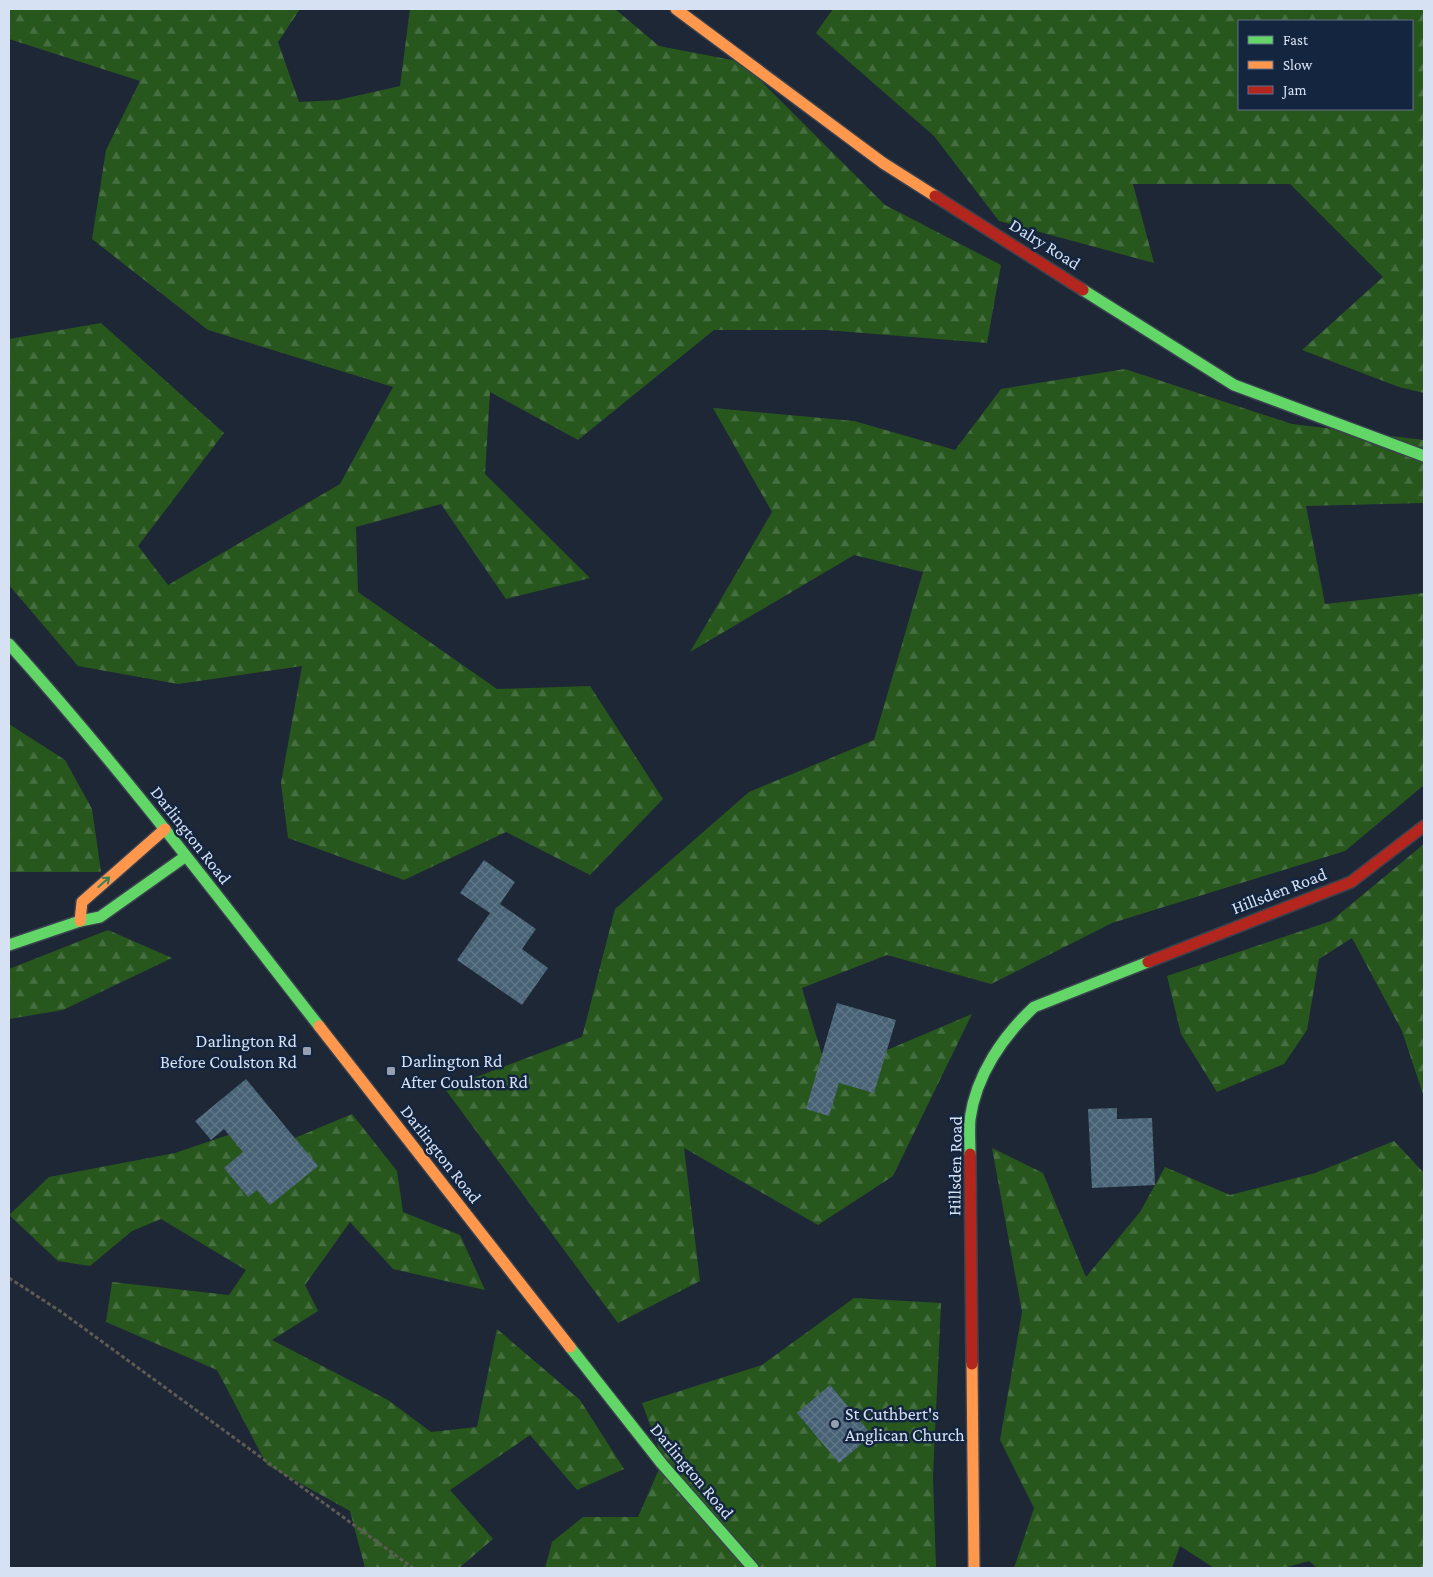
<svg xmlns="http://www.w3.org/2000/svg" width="1433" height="1577" font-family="'Crimson Pro',serif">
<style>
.forest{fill:url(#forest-firs);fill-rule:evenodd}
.building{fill:url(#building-cross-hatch)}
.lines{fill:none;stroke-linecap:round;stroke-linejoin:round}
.fast-casing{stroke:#39424e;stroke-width:14}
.slow-casing{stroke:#39424e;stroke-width:14}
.jam-casing{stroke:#39424e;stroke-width:14}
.path{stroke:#5d5b54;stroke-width:3;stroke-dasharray:4 2.5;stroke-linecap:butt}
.fast{stroke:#63d668;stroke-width:11}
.slow{stroke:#ff974d;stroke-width:11}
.jam{stroke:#b3261e;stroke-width:11}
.oneway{stroke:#3c7e54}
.poi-dot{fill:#96a0b0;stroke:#14253f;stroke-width:2}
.labels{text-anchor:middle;stroke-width:5;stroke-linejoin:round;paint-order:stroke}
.street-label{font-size:18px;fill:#d6e1f3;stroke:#14253f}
.poi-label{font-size:18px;fill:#d6e1f3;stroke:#14253f;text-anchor:start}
</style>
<defs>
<pattern id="forest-firs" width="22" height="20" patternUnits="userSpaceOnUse" patternTransform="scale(1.25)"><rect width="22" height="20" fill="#28571e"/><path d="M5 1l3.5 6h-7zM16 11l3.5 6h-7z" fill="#466f3f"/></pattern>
<pattern id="building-cross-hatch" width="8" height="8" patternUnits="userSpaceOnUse" patternTransform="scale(1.25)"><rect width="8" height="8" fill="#476275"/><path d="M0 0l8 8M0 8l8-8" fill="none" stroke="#617889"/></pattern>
</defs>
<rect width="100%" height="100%" fill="#1e2735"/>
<!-- forest -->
<path class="forest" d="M9 9H300L278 42 299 102 338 100 400 86 410 9H615L659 46 742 62 885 205 1001 265 987 343 826 330H714L578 440 490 392 485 474 590 578 506 599 441 504 356 527 358 592 497 689 590 686 663 799 590 875 506 832 404 880 288 838 281 783 302 666 178 684 78 666 9 585V339L101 323 224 433 138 546 168 585 340 484 393 387 208 330 92 239 106 150 140 81 9 39Z
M833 9H1424V393L1399 387 1302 350 1383 277 1290 184H1133L1154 263 999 221 934 136 816 33ZM1239 21H1412V109H1239Z
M1125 369 1292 424 1424 440V503L1306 506 1325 604 1424 593V785L1345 851 1112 923 991 984 887 955 802 988 828 1075 972 1014 893 1176 818 1225 684 1148 700 1281 618 1323 445 1089 582 1037 615 909 749 792 874 740 923 572 854 555 690 652 772 512 713 408 854 421 955 450 1001 389Z
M9 724 65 760 92 809 101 872H9Z
M1424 844V1097L1402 1031 1352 938 1319 959 1307 1030 1284 1064 1217 1092 1181 1034 1167 976 1331 921Z
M108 930 172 958 63 1010 9 1019V969Z
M352 1114 397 1171 403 1212 460 1235 485 1290 393 1269 350 1222 305 1285 318 1311 272 1340 388 1400 431 1432 477 1427 497 1329 580 1400 624 1469 577 1490 530 1435 450 1490 493 1539 459 1568H365L350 1511 267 1465 217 1370 106 1322 112 1282 229 1295 246 1270 161 1219 132 1231 90 1266 58 1261 9 1215 49 1177 175 1153 234 1133 278 1145Z
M1394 1141 1424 1173V1568H1317L1309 1561 1284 1568H1214L1180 1546 1172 1568H1014L1034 1508 1000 1440 1022 1312 992 1148 1043 1173 1086 1277 1140 1212 1165 1167 1230 1195 1315 1173Z
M854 1298 941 1303 933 1476 936 1568H545L552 1542 583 1517H638L663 1460 642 1403 762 1365Z"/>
<!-- building -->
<path class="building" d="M484 860 515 882 500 904 536 929 522 949 548 968 522 1005 457 960 490 913 460 893Z
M837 1003 896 1020 874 1093 839 1083 829 1116 806 1109Z
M246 1079 318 1166 270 1205 257 1190 248 1197 224 1168 243 1152 224 1129 211 1140 195 1121Z
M1117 1108V1119L1152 1118 1155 1185 1092 1188 1088 1109Z
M830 1385 872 1435 839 1463 797 1413Z"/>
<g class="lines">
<!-- fast casing -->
<g class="fast-casing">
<path id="fast" d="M1083 290 1234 385 1424 456
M9 644C119 766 218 897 319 1026
M9 945 80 921 100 917 186 856
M970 1154C970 1143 969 1130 970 1119 976 1075 1003 1036 1034 1007L1148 962
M570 1347 662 1464 753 1568"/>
</g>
<!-- slow casing -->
<g class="slow-casing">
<path id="slow" d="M676 9 883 163 935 196
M80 921 82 902 165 829
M319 1026 570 1347
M972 1364 974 1568"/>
</g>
<!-- jam casing -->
<g class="jam-casing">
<path id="jam" d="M935 196 1083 290
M1148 962 1351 882 1424 826
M970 1154 972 1364"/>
</g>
<!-- path -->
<path class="path" d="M9 1278 60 1311 413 1568"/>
<!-- fast -->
<use href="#fast" class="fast"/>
<!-- slow -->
<use href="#slow" class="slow"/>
<!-- jam -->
<use href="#jam" class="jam"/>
</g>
<!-- one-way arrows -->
<defs><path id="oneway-shaft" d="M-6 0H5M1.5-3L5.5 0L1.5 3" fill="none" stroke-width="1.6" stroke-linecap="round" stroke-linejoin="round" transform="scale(1.25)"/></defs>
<use class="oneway" href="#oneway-shaft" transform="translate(104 882) rotate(-41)"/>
<!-- markers -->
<g class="poi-dot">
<rect x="302" y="1046" width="10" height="10" rx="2.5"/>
<rect x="386" y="1066" width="10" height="10" rx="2.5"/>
<circle cx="835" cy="1424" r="5"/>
</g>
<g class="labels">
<!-- street labels -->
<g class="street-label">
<text transform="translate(1045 244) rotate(32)" y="6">Dalry Road</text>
<text transform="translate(191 835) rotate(52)" y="6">Darlington Road</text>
<text transform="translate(1279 891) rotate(-21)" y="6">Hillsden Road</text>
<text transform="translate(441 1154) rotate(52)" y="6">Darlington Road</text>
<text transform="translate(955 1166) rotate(-89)" y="6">Hillsden Road</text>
<text transform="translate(692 1471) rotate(50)" y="6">Darlington Road</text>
</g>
<!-- poi labels -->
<g class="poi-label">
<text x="297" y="1047" text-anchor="end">Darlington Rd<tspan x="297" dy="21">Before Coulston Rd</tspan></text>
<text x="401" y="1067">Darlington Rd<tspan x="401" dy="21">After Coulston Rd</tspan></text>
<text x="845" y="1420">St Cuthbert's<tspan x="845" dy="21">Anglican Church</tspan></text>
</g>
</g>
<!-- border -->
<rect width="1433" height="1577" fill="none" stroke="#d6e1f3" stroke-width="20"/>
<!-- legend -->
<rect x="1238" y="20" width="175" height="90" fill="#14253f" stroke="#627087"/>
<rect x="1248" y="36" width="25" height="8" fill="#63d668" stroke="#627087"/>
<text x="1283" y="45" font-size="15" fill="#d6e1f3">Fast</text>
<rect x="1248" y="61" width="25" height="8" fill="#ff974d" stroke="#627087"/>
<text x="1283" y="70" font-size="15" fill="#d6e1f3">Slow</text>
<rect x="1248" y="86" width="25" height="8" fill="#b3261e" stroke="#627087"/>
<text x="1283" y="95" font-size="15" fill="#d6e1f3">Jam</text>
</svg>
